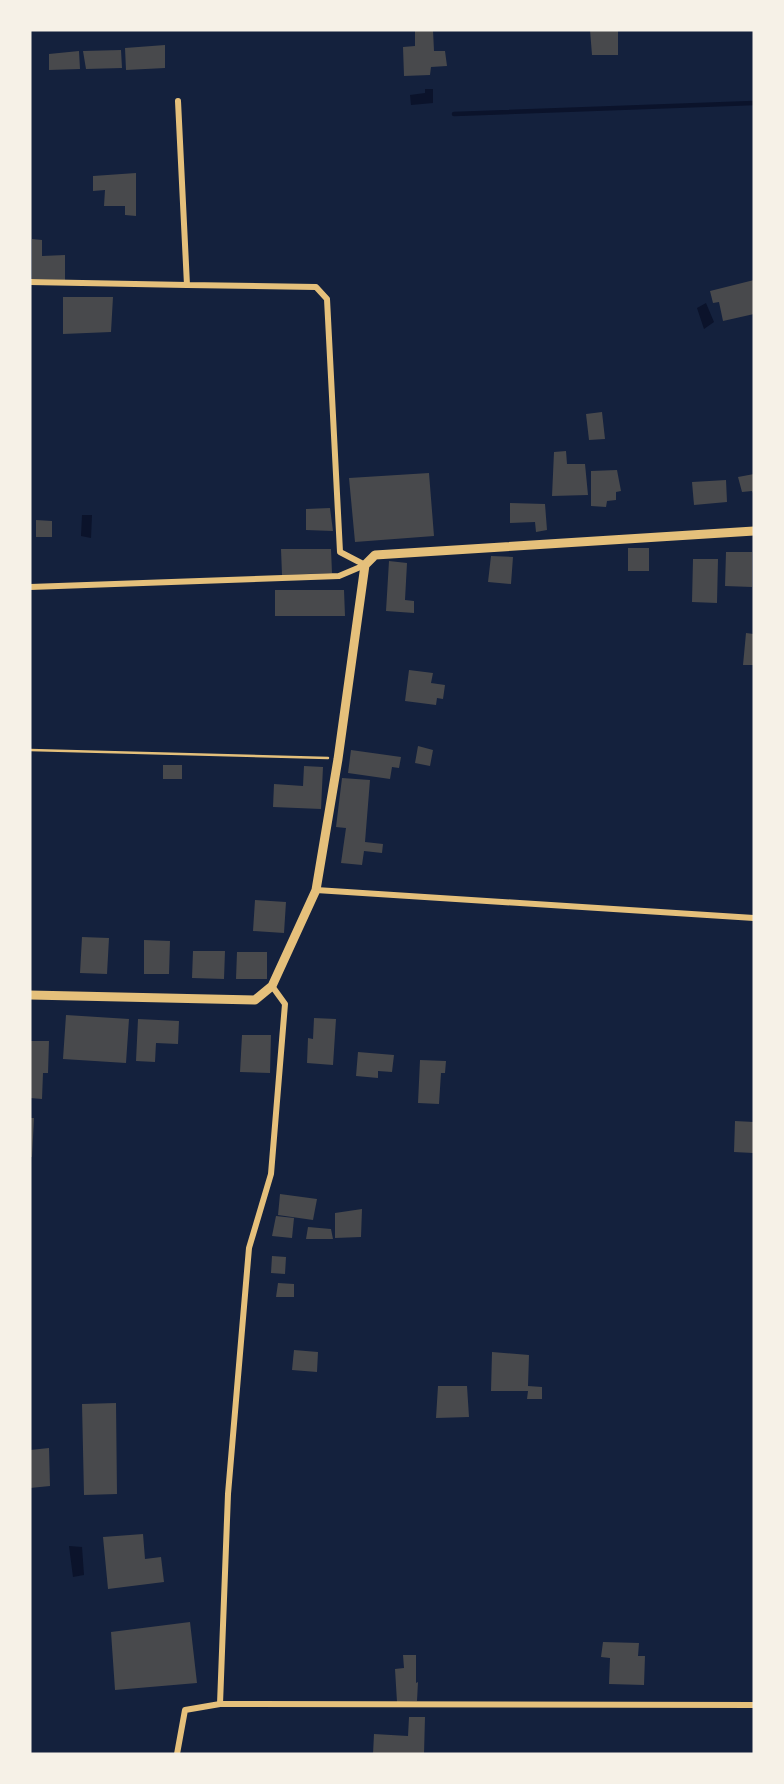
<svg xmlns="http://www.w3.org/2000/svg" width="784" height="1784" font-family="Spectral,serif">
<style>
.water{fill:#0b132b}
.lines{fill:none;stroke-linecap:round;stroke-linejoin:round}
.stream{stroke:#0b132b;stroke-width:4.5}
.building{fill:#48494c}
.path{stroke:#e5c07b;stroke-width:2.5}
.minor{stroke:#e5c07b;stroke-width:6}
.secondary{stroke:#e5c07b;stroke-width:9}
</style>
<rect width="100%" height="100%" fill="#14213d"/>
<!-- water -->
<path class="water" d="M425 89H433V103L411 105 410 95 425 93Z
M706 303 714 322 704 329 697 308Z
M82 515H92L91 538 81 536Z
M69 1546 82 1547 84 1575 73 1577Z"/>
<g class="lines">
<!-- stream -->
<path class="stream" d="M454 114 754 103"/>
</g>
<!-- building -->
<path class="building" d="M415 30H433L434 51H445L447 66 431 67 430 75 404 76 403 47 415 46Z
M590 30H618V55H592Z
M165 45V68L126 70 125 48Z
M121 50 122 68 86 69 83 51Z
M79 51 80 69 49 70V54Z
M136 173V216L125 215V206H104L105 190 93 191V176Z
M32 239 42 240V256L65 255V280L32 279Z
M754 280V314L723 321 719 302 713 303 710 291Z
M63 297H113L111 332 63 334Z
M602 412 605 439 589 440 586 414Z
M566 451 567 464H585L588 495 552 496 554 452Z
M617 470 621 491 616 492V500L607 501 606 507 591 506V471Z
M429 473 434 536 355 542 349 478Z
M754 474V495L752 491 742 492 738 477Z
M726 480 727 502 694 505 692 482Z
M510 503 545 504 547 530 536 532 535 522 510 523Z
M330 508 333 531 306 530V509Z
M36 520 52 521V537H36Z
M628 548H649V571H628Z
M281 549H331L332 573 282 575Z
M726 552H752V587L725 586Z
M491 556 513 557 511 584 488 582Z
M693 559H718L717 603 692 602Z
M389 561 407 563 405 600 414 601V613L386 611Z
M275 590H344L345 616H275Z
M746 633 754 634V665H743Z
M409 670 433 673 431 683 445 685 443 699 437 698 436 705 405 701Z
M418 746 433 750 430 766 415 763Z
M351 750 401 757 399 768 392 767 390 779 348 773Z
M163 765H182V779H163Z
M304 766 323 767 321 809 273 807 274 784 303 786Z
M342 778 370 780 365 842 383 844 382 853 364 851 362 865 341 863 346 828 336 827Z
M255 900 286 902 284 933 253 931Z
M82 937 109 938 107 974 80 973Z
M144 940 170 941 169 974H144Z
M193 951H225L224 979 192 978Z
M237 952H267V979H236Z
M66 1015 129 1019 126 1063 63 1059Z
M314 1018 336 1019 333 1065 307 1063 308 1038 313 1039Z
M138 1019 179 1021 178 1044 156 1043 155 1062 136 1061Z
M242 1035H271L270 1073 240 1072Z
M30 1041H49L48 1073H43L42 1099 30 1098Z
M358 1052 394 1055 392 1072 378 1071V1078L356 1076Z
M420 1060 446 1061 445 1073H441L439 1104 418 1103Z
M30 1118H34L32 1157H30Z
M735 1121 754 1122 753 1153 734 1152Z
M280 1194 317 1199 313 1220 278 1215Z
M362 1209 361 1237 335 1238V1213Z
M276 1216 294 1218 292 1238 272 1236Z
M308 1227 331 1229 333 1239H306Z
M272 1256 286 1257 285 1274 271 1273Z
M278 1283 294 1284V1297H276Z
M294 1350 318 1352 317 1372 292 1370Z
M492 1352 529 1355 528 1386 542 1387V1399H527L528 1391H491Z
M438 1386H467L469 1417 436 1418Z
M116 1403 117 1494 84 1495 82 1404Z
M49 1448 50 1486 30 1488V1450Z
M143 1534 145 1559 161 1557 164 1582 108 1589 103 1537Z
M190 1622 197 1683 115 1690 111 1632Z
M603 1642 639 1643 638 1656H645L644 1685 609 1684 610 1658 601 1657Z
M403 1655H416V1683L418 1682 417 1701 397 1702 395 1669 404 1668Z
M409 1717H425L424 1754H373L374 1734 408 1736Z"/>
<g class="lines">
<!-- path -->
<path class="path" d="M30 750 328 758"/>
<!-- minor -->
<path class="minor" d="M30 282 187 285
M30 587 339 576 365 565 340 552 327 299 316 287 187 285 178 101
M316 890 754 918
M220 1704 754 1705
M177 1754 185 1710 220 1704 228 1494 249 1248 271 1174 285 1004 272 986"/>
<!-- secondary -->
<path class="secondary" d="M30 995 255 1000 272 986 316 890 338 759 365 565 375 555 754 531"/>
</g>
<!-- border -->
<rect width="784" height="1784" fill="none" stroke="#f6f1e7" stroke-width="63"/>
</svg>
